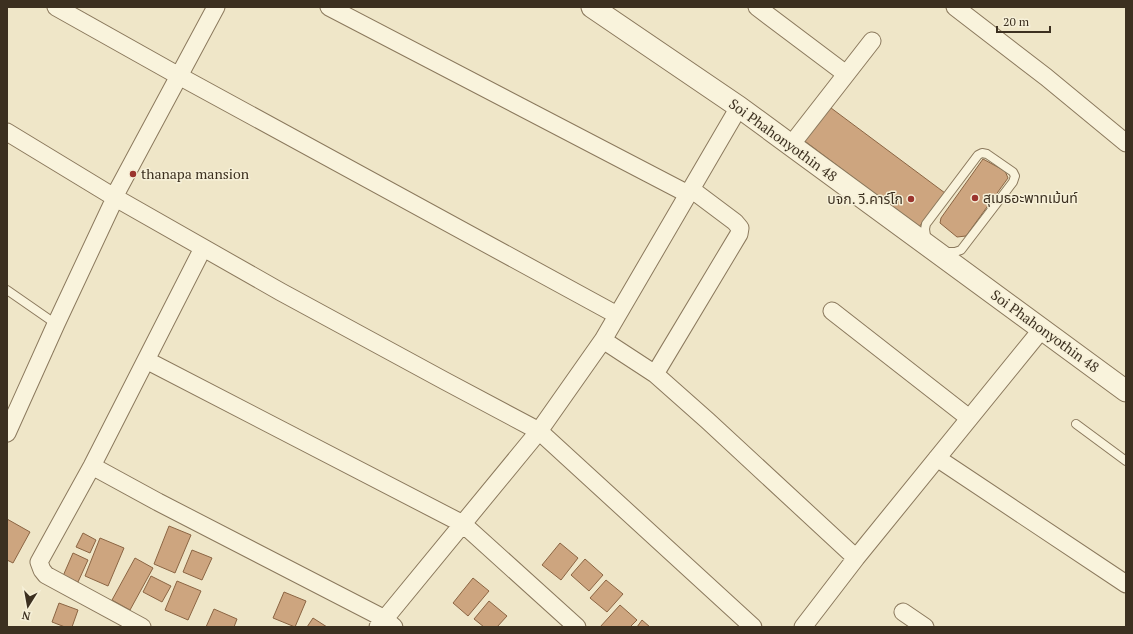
<svg xmlns="http://www.w3.org/2000/svg" width="1133" height="634" font-family="'PT Serif','Noto Sans Thai',serif">
<style>
.building{fill:#cda57f;stroke:#8b6543}
.lines{fill:none;stroke-linecap:round;stroke-linejoin:round}
.service-casing{stroke:#8b795d;stroke-width:10}
.minor-casing{stroke:#8b795d;stroke-width:19}
.tertiary-casing{stroke:#8b795d;stroke-width:23}
.service{stroke:#f9f3dc;stroke-width:8}
.minor{stroke:#f9f3dc;stroke-width:17}
.tertiary{stroke:#f9f3dc;stroke-width:21}
.poi-dot{fill:#9b342d;stroke:#f6f0d8;stroke-width:1.5}
.labels{text-anchor:middle;stroke-width:3;stroke-linejoin:round;paint-order:stroke}
.street-label{font-size:14px;fill:#3c3020;stroke:#f6f0d8}
.poi-label{font-size:14px;fill:#3c3020;stroke:#f6f0d8;text-anchor:start}
</style>
<rect width="100%" height="100%" fill="#efe6c8"/>
<!-- building -->
<path class="building" d="M827 105 945 193 919 227 802 139Z
M983 159 1005 171 1008 178 966 236 957 237 940 223 941 218Z
M7 519 30 532 13 563 7 560Z
M169 526 191 535 175 573 154 564Z
M83 533 96 540 90 553 76 547Z
M100 538 124 548 108 586 85 576Z
M560 543 578 558 561 580 542 565Z
M192 550 212 558 202 580 183 572Z
M73 553 88 560 78 582 63 576Z
M135 558 153 568 130 610 112 600Z
M585 559 603 575 589 591 571 575Z
M151 576 171 586 162 602 143 592Z
M473 578 489 591 468 616 453 603Z
M606 580 623 594 607 612 590 598Z
M177 581 201 591 188 620 165 610Z
M284 592 306 601 295 627 273 618Z
M489 601 507 616 497 627H484L474 619Z
M59 603 78 610 72 627H65L52 622Z
M620 605 637 620 630 627H600Z
M214 609 237 619 234 627H206Z
M313 618 327 627H307Z
M642 620 650 627H637Z"/>
<g class="lines">
<!-- service casing -->
<g class="service-casing">
<path id="service" d="M923 240 926 236 925 229 926 224 978 155 982 153 987 154 1013 172 1015 176 1013 182 961 250 955 252H949L946 256
M7 290 56 324
M1076 424 1126 461"/>
</g>
<!-- minor casing -->
<g class="minor-casing">
<path id="minor" d="M56 7 179 76 617 315
M329 7 688 194
M757 7 846 74
M955 7 1046 77 1126 143
M7 132 114 197 281 292 445 381 539 431 753 627
M791 145 872 41
M114 197 216 7
M832 311 969 418
M603 340 655 374 708 421 856 558
M146 360 463 524 577 627
M655 374 739 234 740 228 735 222 691 189
M7 433 56 324 115 198
M937 458 1126 584
M92 466 158 502 385 619 394 627
M903 612 925 627
M142 627 46 575 42 570 39 562 92 466 203 248
M378 627 539 431 603 340 739 107
M803 627 856 558 1042 329"/>
</g>
<!-- tertiary casing -->
<g class="tertiary-casing">
<path id="tertiary" d="M592 7 739 107 1126 391"/>
</g>
<!-- service -->
<use href="#service" class="service"/>
<!-- minor -->
<use href="#minor" class="minor"/>
<!-- tertiary -->
<use href="#tertiary" class="tertiary"/>
</g>
<!-- markers -->
<g class="poi-dot">
<circle cx="133" cy="174" r="4"/>
<circle cx="975" cy="198" r="4"/>
<circle cx="911" cy="199" r="4"/>
</g>
<g class="labels">
<!-- street labels -->
<g class="street-label">
<text transform="translate(783 140) rotate(36)" y="5">Soi Phahonyothin 48</text>
<text transform="translate(1045 331) rotate(36)" y="5">Soi Phahonyothin 48</text>
</g>
<!-- poi labels -->
<g class="poi-label">
<text x="141" y="179">thanapa mansion</text>
<text x="983" y="203">สุเมธอะพาทเม้นท์</text>
<text x="903" y="204" text-anchor="end">บจก. วี.คาร์โก</text>
</g>
</g>
<!-- border -->
<rect width="1133" height="634" fill="none" stroke="#3c3020" stroke-width="16"/>
<!-- north arrow -->
<g transform="translate(28 606) rotate(191)" stroke="#f6f0d8" stroke-width="3" paint-order="stroke">
<path d="M0-3L7 15L0 10L-7 15Z" fill="#3c3020"/>
<text y="-6" font-size="11" font-weight="bold" text-anchor="middle" fill="#3c3020">N</text>
</g>
<!-- scale -->
<path d="M997 26v6h53v-6" fill="none" stroke="#3c3020" stroke-width="2"/>
<text x="1003" y="26" font-size="12" fill="#3c3020" stroke="#f6f0d8" stroke-width="3" paint-order="stroke">20 m</text>
</svg>
